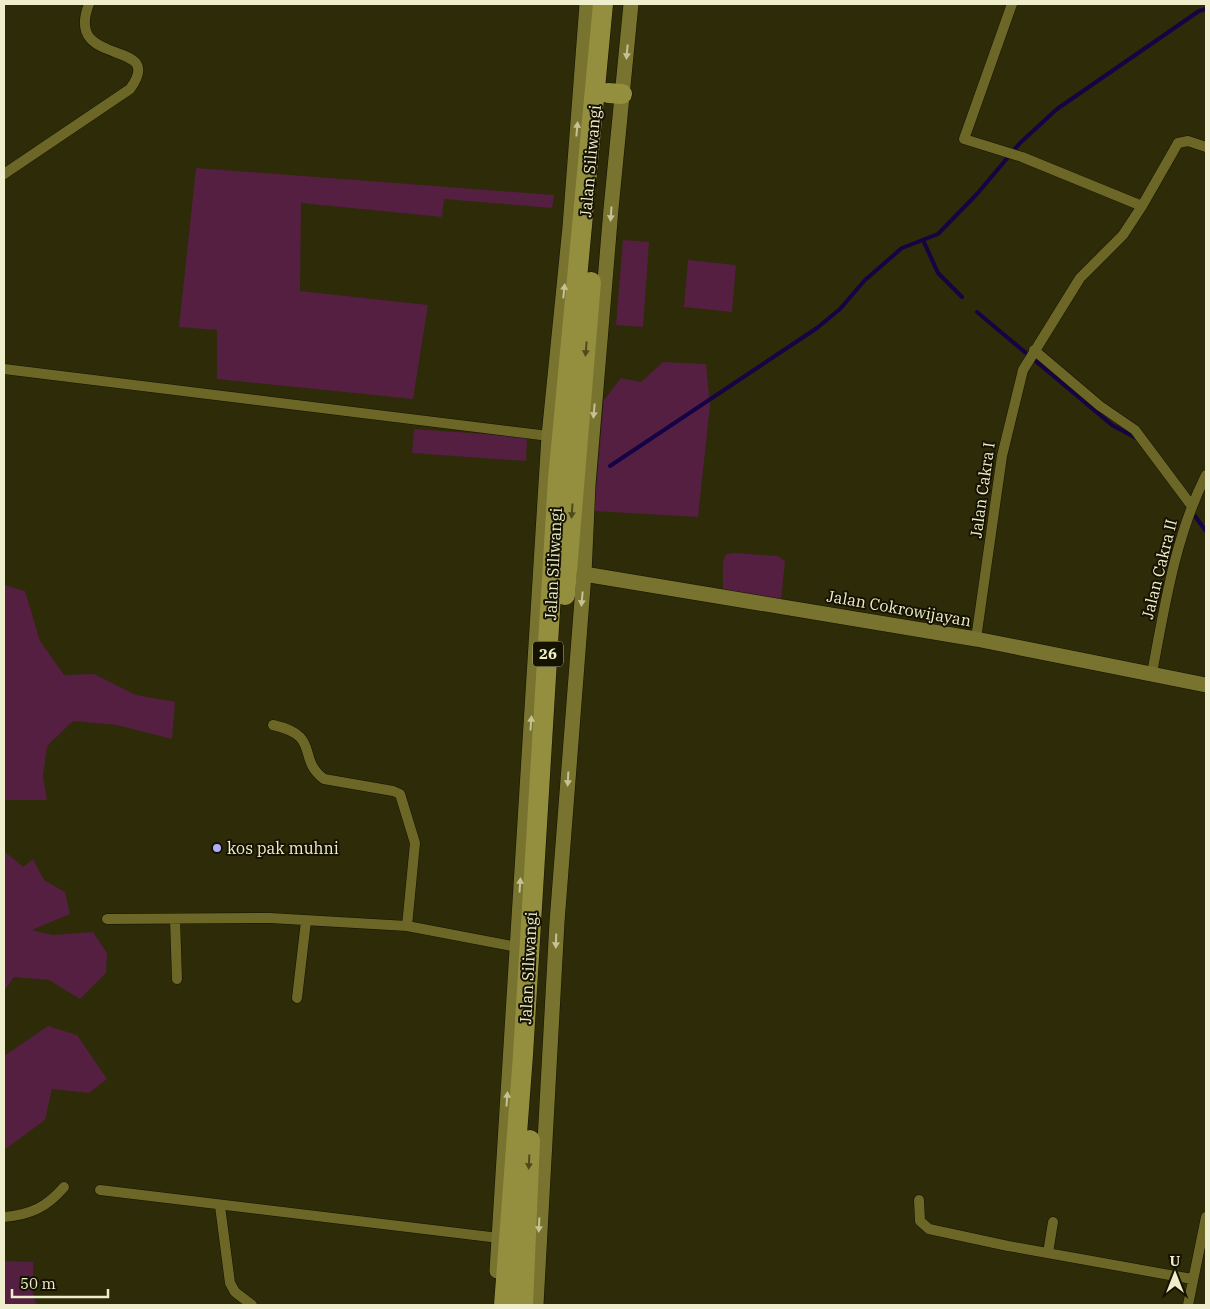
<svg xmlns="http://www.w3.org/2000/svg" width="1210" height="1309" font-family="'IBM Plex Serif',serif">
<style>
.green{fill:#551f41}
.lines{fill:none;stroke-linecap:round;stroke-linejoin:round}
.stream{stroke:#160345;stroke-width:4}
.street-casing{stroke:#141302;stroke-width:11}
.secondary-casing{stroke:#141302;stroke-width:16}
.highway-casing{stroke:#141302;stroke-width:21}
.street{stroke:#6c6726;stroke-width:10}
.secondary{stroke:#78732e;stroke-width:15}
.highway{stroke:#948e3f;stroke-width:20}
.oneway{fill:#c5c295}
.oneway2{fill:#4e4a1c}
.poi-dot{fill:#b0aefa;stroke:#151300;stroke-width:2}
.labels{text-anchor:middle;stroke-width:4;stroke-linejoin:round;paint-order:stroke}
.shield{fill:#151300;stroke:#adac8f;stroke-width:1}
.shield-label{font-size:15px;font-weight:bold;fill:#eeedcc}
.street-label{font-size:16px;fill:#eeedcc;stroke:#151300}
.poi-label{font-size:16px;fill:#eeedcc;stroke:#151300;text-anchor:start}
</style>
<rect width="100%" height="100%" fill="#2d2b08"/>
<!-- green -->
<path class="green" d="M196 168 554 195 552 208 444 199 442 217 301 203 300 291 428 305 413 399 217 379V330L179 327Z
M623 240 649 242 643 327 616 325Z
M688 260 736 265 732 312 684 307Z
M663 362 706 364 710 405 698 517 594 511 604 400 621 378 641 382Z
M414 429 527 437 526 461 412 453Z
M734 553 778 556 785 561 781 600 723 591V562L726 554Z
M4 585 25 591 40 641 64 675 94 674 136 695 175 702 172 739 117 725 73 721 47 746 43 776 47 800H4Z
M4 851 23 867 33 859 44 880 65 892 70 914 32 930 52 935 93 932 107 953 106 973 80 999 49 980 14 977 4 991Z
M48 1026 77 1035 107 1079 89 1093 52 1089 45 1120 4 1150V1056Z
M4 1261 33 1262V1293L36 1305H4Z"/>
<g class="lines">
<!-- stream -->
<path class="stream" d="M923 240 938 273 962 297
M977 312 1112 425 1138 439
M610 466 817 328 840 309 865 280 902 248 938 234 977 194 1020 143 1057 109 1199 11 1206 9
M1192 512 1206 531"/>
<!-- street casing -->
<g class="street-casing">
<path id="street" d="M1012 4 964 139 1022 157 1142 206
M4 174 130 89C168 37 63 70 89 4
M1034 350 1100 406 1135 430 1191 505
M4 369 549 436
M976 639 1002 456 1023 370 1080 278 1123 235 1142 206 1178 143 1188 141 1206 147
M1152 673C1165 605 1175 537 1206 475
M273 725C322 736 296 758 324 779L393 791 400 794 415 843 407 926
M107 919 270 918 407 926 517 947
M175 919 177 979
M297 998 306 921
M100 1190 499 1238
M919 1200 920 1221 929 1229 1008 1246 1192 1279
M220 1206 230 1283 235 1292 252 1305
M4 1217C30 1215 47 1207 64 1187
M1048 1253 1053 1222
M1188 1305 1206 1217"/>
</g>
<!-- secondary casing -->
<g class="secondary-casing">
<path id="secondary" d="M584 574 976 639 1206 685
M497 1271 549 436 570 227 587 4
M536 1305 557 922 584 574 588 485 611 209 631 4"/>
</g>
<!-- highway casing -->
<g class="highway-casing">
<path id="highway" d="M608 93 622 94
M565 595 591 282
M504 1305 523 1055 558 479 603 4
M523 1305 530 1140"/>
</g>
<!-- street -->
<use href="#street" class="street"/>
<!-- secondary -->
<use href="#secondary" class="secondary"/>
<!-- highway -->
<use href="#highway" class="highway"/>
</g>
<!-- one-way arrows -->
<defs><path id="oneway-solid" d="M-6-.8H1V-3.2L6.5 0L1 3.2V.8H-6Z" transform="scale(1.25)"/></defs>
<g class="oneway">
<use href="#oneway-solid" transform="translate(627 52) rotate(95)"/>
<use href="#oneway-solid" transform="translate(577 129) rotate(-85)"/>
<use href="#oneway-solid" transform="translate(611 214) rotate(94)"/>
<use href="#oneway-solid" transform="translate(564 291) rotate(-84)"/>
<use href="#oneway-solid" transform="translate(594 411) rotate(95)"/>
<use href="#oneway-solid" transform="translate(582 599) rotate(95)"/>
<use href="#oneway-solid" transform="translate(531 723) rotate(-86)"/>
<use href="#oneway-solid" transform="translate(568 779) rotate(93)"/>
<use href="#oneway-solid" transform="translate(520 885) rotate(-86)"/>
<use href="#oneway-solid" transform="translate(556 941) rotate(92)"/>
<use href="#oneway-solid" transform="translate(507 1099) rotate(-86)"/>
<use href="#oneway-solid" transform="translate(539 1225) rotate(93)"/>
</g>
<g class="oneway2">
<use href="#oneway-solid" transform="translate(586 349) rotate(95)"/>
<use href="#oneway-solid" transform="translate(572 511) rotate(94)"/>
<use href="#oneway-solid" transform="translate(529 1162) rotate(93)"/>
</g>
<!-- markers -->
<circle class="poi-dot" cx="217" cy="848" r="5"/>
<g class="labels">
<!-- shield labels -->
<rect class="shield" x="533" y="641.5" width="30" height="25" rx="4"/>
<g class="shield-label">
<text x="548" y="659">26</text>
</g>
<!-- street labels -->
<g class="street-label">
<text transform="translate(590 161) rotate(-85)" y="6">Jalan Siliwangi</text>
<text transform="translate(982 490) rotate(-82)" y="6">Jalan Cakra I</text>
<text transform="translate(553 564) rotate(-87)" y="6">Jalan Siliwangi</text>
<text transform="translate(1159 569) rotate(-76)" y="6">Jalan Cakra II</text>
<text transform="translate(899 608) rotate(10)" y="6">Jalan Cokrowijayan</text>
<text transform="translate(528 968) rotate(-87)" y="6">Jalan Siliwangi</text>
</g>
<!-- poi labels -->
<g class="poi-label">
<text x="227" y="854">kos pak muhni</text>
</g>
</g>
<!-- border -->
<rect width="1210" height="1309" fill="none" stroke="#eeedcc" stroke-width="10"/>
<!-- north arrow -->
<g transform="translate(1175 1274)" stroke="#151300" stroke-width="4" paint-order="stroke">
<path d="M0-4L9 19L0 12L-9 19Z" fill="#eeedcc"/>
<text y="-8" font-size="14" font-weight="bold" text-anchor="middle" fill="#eeedcc">U</text>
</g>
<!-- scale -->
<path d="M12 1289v8h96v-8" fill="none" stroke="#eeedcc" stroke-width="2.5"/>
<text x="20" y="1289" font-size="15" fill="#eeedcc" stroke="#151300" stroke-width="4" paint-order="stroke">50 m</text>
</svg>
